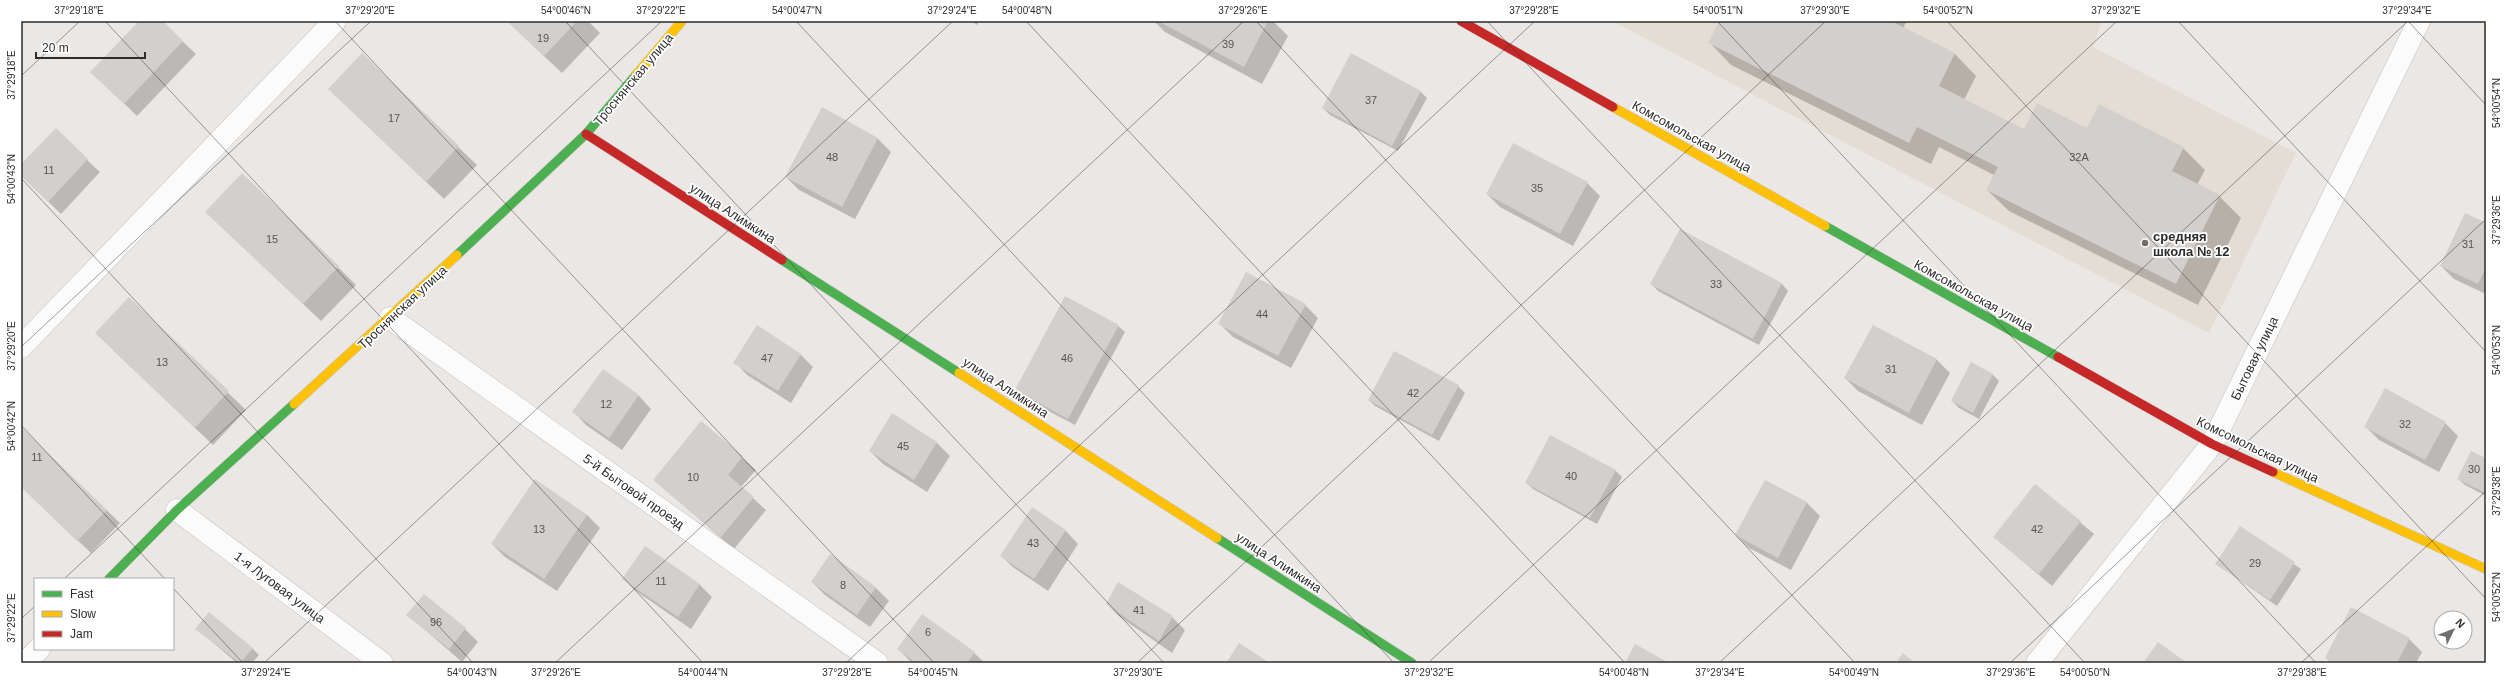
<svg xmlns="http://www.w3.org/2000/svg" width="2507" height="684" font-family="Helvetica,sans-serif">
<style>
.education{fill:#e4ddd3}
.shadow{fill:#0003}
.building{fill:#d2cfcd}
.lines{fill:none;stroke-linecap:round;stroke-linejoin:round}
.street-casing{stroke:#c3c2c2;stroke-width:23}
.fast-casing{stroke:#c3c2c2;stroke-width:10}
.slow-casing{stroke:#c3c2c2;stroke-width:10}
.jam-casing{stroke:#c3c2c2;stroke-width:10}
.street{stroke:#fcfbfb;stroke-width:22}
.fast{stroke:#4caf50;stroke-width:9}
.slow{stroke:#ffc107;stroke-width:9}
.jam{stroke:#c62828;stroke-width:9}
.ticks{fill:none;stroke:#2d2d2d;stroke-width:1;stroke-opacity:0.45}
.poi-dot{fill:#6f6e6d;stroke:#fff;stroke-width:1.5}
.labels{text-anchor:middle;stroke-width:3.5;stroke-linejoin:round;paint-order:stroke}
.number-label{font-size:11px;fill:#575656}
.street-label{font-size:13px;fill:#2d2d2d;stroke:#fff}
.poi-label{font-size:13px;font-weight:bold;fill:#2d2d2d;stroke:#fff;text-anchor:start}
.neatline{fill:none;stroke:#2d2d2d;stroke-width:1.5}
.ticks-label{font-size:10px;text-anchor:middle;fill:#2d2d2d}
</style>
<rect width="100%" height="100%" fill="#eae7e4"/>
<!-- education -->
<path class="education" d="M1612 21H2102L2093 47 2296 153 2209 333Z"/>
<!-- shadow -->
<path class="shadow" d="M141 21H161L196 54 137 116 105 85Z
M507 21H588L600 33 562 73Z
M971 21H979L977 25Z
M1154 21H1273L1288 36 1262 84 1165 32Z
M1720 21H1907L1903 28 1955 54 1976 76 1964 100 2025 130 2087 129 2183 148 2205 170 2197 185 2219 196 2241 218 2198 305 2009 211 1987 190 1994 175 1939 147 1931 164 1731 65 1710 43Z
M362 55 477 165 444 199 329 89Z
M1420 91 1427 98 1398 151 1330 115 1323 108Z
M822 108 878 139 891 152 855 219 799 190 786 177Z
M87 160 100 172 61 214 21 175V166Z
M1587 183 1600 196 1573 246 1500 207 1487 194Z
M2486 224V294L2454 279 2441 266Z
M225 230 338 267 356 285 321 321Z
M1680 230 1782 284 1788 291 1759 345 1658 291 1652 284Z
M129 298 246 410 213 445 114 351Z
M1305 305 1318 318 1291 368 1233 337 1220 324Z
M1118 326 1125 332 1075 425 1022 397 1016 390Z
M1873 326 1937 360 1950 373 1922 425 1858 391 1845 378Z
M800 354 813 367 791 403 747 375 735 362Z
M603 370 639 396 651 409 622 450 586 425 574 412Z
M1992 374 1999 381 1979 419 1959 408 1952 401Z
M1458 386 1465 393 1439 441 1375 406 1369 400Z
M892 415 937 443 950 456 927 492 883 464 870 451Z
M702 422 756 470 741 487 766 510 734 549 654 480Z
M2445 423 2458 436 2439 472 2379 440 2366 427Z
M21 428 120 523 91 553 21 486Z
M1551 436 1616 471 1622 477 1597 524 1533 489 1526 482Z
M2486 459V496L2465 485 2458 479Z
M535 480 587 515 600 528 557 591 505 557 492 544Z
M1766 481 1807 503 1820 516 1791 570 1749 548 1736 535Z
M2036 485 2094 534 2052 586 1994 537Z
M1032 509 1066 531 1078 544 1048 591 1014 568 1001 556Z
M2240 527 2301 569 2277 606 2216 564Z
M830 556 876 588 889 601 870 627 825 595 812 582Z
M623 578 699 584 712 597 691 629 636 591Z
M1107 604 1172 617 1185 630 1172 653 1120 617Z
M408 615 465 629 478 642 462 662Z
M922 616 974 653 985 663 911 662 898 649Z
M197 629 252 648 259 655 252 663H237Z
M2409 639 2422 652 2416 663H2331L2326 658Z"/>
<!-- building -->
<path class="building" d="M139 21H163L183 41 124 104 90 72Z
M507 21H577L544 56Z
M1158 21H1268L1244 67Z
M1719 21H1891L1955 53 1939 86 2024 129 2037 103 2087 128 2099 104 2184 147 2172 171 2220 195 2176 284 1986 190 1998 167 1917 127 1909 143 1708 43Z
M362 53 459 146 426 182 328 89Z
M1351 53 1421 91 1392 146 1322 108Z
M822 107 878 138 842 207 785 177Z
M56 128 88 159 48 202 21 176V164Z
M1513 143 1588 182 1560 234 1486 194Z
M242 173 339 266 303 304 205 212Z
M2465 213 2486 223V267L2478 284 2440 266Z
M1680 229 1782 283 1753 339 1650 284Z
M1246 272 1306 304 1278 356 1218 324Z
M1065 296 1119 325 1068 419 1015 390Z
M129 297 229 391 195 428 95 333Z
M757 325 801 354 778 391 733 363Z
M1873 325 1937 359 1909 413 1844 378Z
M1394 351 1459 385 1432 435 1368 400Z
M1971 362 1993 374 1973 413 1951 401Z
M603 369 639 395 609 438 572 412Z
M2385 388 2446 422 2425 460 2364 427Z
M892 413 937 442 914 480 869 451Z
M701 421 743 456 728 475 754 497 721 537 653 480Z
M21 427 107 510 77 541 21 487Z
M1550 435 1616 470 1590 518 1525 483Z
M2471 451 2486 458V493L2457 479Z
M535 479 587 515 544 579 491 544Z
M1765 480 1807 502 1778 558 1735 535Z
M2035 484 2081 521 2039 574 1993 537Z
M1032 507 1066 530 1034 579 1000 556Z
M2240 526 2295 562 2270 600 2215 564Z
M645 546 700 584 678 617 622 579Z
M830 554 876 587 857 615 811 582Z
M1118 582 1173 616 1159 641 1106 604Z
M424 594 466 628 449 649 406 615Z
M2351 607 2410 638 2397 663H2334L2325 658Z
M209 612 253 648 240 663 195 629Z
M922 614 975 652 967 663H916L897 649Z
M2158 642 2187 663H2143Z
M1239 643 1270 663H1226Z
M1635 644 1669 663H1625Z
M1903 653 1915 663H1896Z"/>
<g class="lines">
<!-- street casing -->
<g class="street-casing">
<path id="street" d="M390 318 877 663
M21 347 335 21
M177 510 382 663
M25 663 39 649
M2037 663 2212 444 2419 21"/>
</g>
<!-- fast casing -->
<g class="fast-casing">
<path id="fast" d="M1825 226 2058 357
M457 255 586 134 636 75
M782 260 959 373
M1217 538 1412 663
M109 579 177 510 294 404"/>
</g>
<!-- slow casing -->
<g class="slow-casing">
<path id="slow" d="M636 75 682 21
M1613 107 1825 226
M959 373 1217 538
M294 404 457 255
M2273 472 2486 569"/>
</g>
<!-- jam casing -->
<g class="jam-casing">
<path id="jam" d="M1461 21 1613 107
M586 134 782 260
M2058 357 2212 444 2273 472"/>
</g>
<!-- street -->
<use href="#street" class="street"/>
<!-- fast -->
<use href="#fast" class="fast"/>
<!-- slow -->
<use href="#slow" class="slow"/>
<!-- jam -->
<use href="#jam" class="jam"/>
</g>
<!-- ticks -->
<path class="ticks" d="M105 21 703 663M335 21 934 663M565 21 1164 663M796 21 1394 663M1026 21 1625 663M1256 21 1855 663M1487 21 2085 663M1717 21 2316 663M1947 21 2486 599M2178 21 2486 352M2408 21 2486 105M21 76 80 21M21 178 473 663M21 347 371 21M21 425 165 579M64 579 662 21M173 588 243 663M21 619 35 606M264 663 953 21M555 663 1244 21M846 663 1535 21M1137 663 1826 21M1428 663 2117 21M1719 663 2408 21M2010 663 2486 219M2301 663 2486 491"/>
<!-- markers -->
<circle class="poi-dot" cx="2145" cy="243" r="4"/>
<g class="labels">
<!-- number labels -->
<g class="number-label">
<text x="543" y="42">19</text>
<text x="1228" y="48">39</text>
<text x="1371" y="104">37</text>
<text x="394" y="122">17</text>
<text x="832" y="161">48</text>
<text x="2079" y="161">32А</text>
<text x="49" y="174">11</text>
<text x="1537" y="192">35</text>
<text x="272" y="243">15</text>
<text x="2468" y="248">31</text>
<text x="1716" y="288">33</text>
<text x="1262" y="318">44</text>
<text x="767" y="362">47</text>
<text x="1067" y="362">46</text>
<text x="162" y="366">13</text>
<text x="1891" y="373">31</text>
<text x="1413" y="397">42</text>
<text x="606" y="408">12</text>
<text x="2405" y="428">32</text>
<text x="903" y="450">45</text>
<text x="37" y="461">11</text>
<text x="2474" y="473">30</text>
<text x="1571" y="480">40</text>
<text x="693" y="481">10</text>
<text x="539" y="533">13</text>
<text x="2037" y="533">42</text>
<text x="1033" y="547">43</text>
<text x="2255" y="567">29</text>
<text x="661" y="585">11</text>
<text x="843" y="589">8</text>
<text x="1139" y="614">41</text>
<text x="436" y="626">96</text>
<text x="928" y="636">6</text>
</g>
<!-- street labels -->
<g class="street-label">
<text transform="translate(633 79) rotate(-50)" y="5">Троснянская улица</text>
<text transform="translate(1692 136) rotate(29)" y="5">Комсомольская улица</text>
<text transform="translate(733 213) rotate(33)" y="5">улица Алимкина</text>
<text transform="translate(1974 295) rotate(29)" y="5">Комсомольская улица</text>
<text transform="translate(402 307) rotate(-43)" y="5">Троснянская улица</text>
<text transform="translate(2254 358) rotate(-64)" y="5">Бытовая улица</text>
<text transform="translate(1006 387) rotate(33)" y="5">улица Алимкина</text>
<text transform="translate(2258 449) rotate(26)" y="5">Комсомольская улица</text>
<text transform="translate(634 491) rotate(35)" y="5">5-й Бытовой проезд</text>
<text transform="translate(1279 562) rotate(33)" y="5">улица Алимкина</text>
<text transform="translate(280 587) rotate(37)" y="5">1-я Луговая улица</text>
</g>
<!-- poi labels -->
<g class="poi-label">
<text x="2153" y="241">средняя<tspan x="2153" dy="15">школа № 12</tspan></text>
</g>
</g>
<!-- border -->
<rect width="2507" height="684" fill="none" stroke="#ffffff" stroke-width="44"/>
<!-- legend -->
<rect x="34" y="578" width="140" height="72" fill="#ffffff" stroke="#ababab"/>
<rect x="42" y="591" width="20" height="6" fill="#4caf50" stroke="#ababab"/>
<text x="70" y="598" font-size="12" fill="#2d2d2d">Fast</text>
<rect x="42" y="611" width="20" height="6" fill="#ffc107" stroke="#ababab"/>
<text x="70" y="618" font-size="12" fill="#2d2d2d">Slow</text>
<rect x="42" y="631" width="20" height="6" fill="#c62828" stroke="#ababab"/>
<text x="70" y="638" font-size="12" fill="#2d2d2d">Jam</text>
<!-- north arrow -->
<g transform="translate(2453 630) rotate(47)"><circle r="19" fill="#ffffff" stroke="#ababab"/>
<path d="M0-3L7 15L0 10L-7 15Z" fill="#6f6e6d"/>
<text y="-6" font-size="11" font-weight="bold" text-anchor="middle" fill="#2d2d2d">N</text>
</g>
<!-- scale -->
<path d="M36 52v6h109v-6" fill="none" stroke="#2d2d2d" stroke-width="2"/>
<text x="42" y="52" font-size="12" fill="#2d2d2d" stroke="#ffffff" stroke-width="3" paint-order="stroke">20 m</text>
<rect x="22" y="22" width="2463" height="640" class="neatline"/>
<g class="ticks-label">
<text x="79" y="14">37°29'18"E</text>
<text x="370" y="14">37°29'20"E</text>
<text x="566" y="14">54°00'46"N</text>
<text x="661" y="14">37°29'22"E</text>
<text x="797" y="14">54°00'47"N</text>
<text x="952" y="14">37°29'24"E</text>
<text x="1027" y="14">54°00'48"N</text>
<text x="1243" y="14">37°29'26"E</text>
<text x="1534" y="14">37°29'28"E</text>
<text x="1718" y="14">54°00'51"N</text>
<text x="1825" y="14">37°29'30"E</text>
<text x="1948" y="14">54°00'52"N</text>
<text x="2116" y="14">37°29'32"E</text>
<text x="2407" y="14">37°29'34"E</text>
<text transform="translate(11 75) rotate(-90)" y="4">37°29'18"E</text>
<text transform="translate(2496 103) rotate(-90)" y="4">54°00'54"N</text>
<text transform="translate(11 179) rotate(-90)" y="4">54°00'43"N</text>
<text transform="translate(2496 220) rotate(-90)" y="4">37°29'36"E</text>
<text transform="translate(11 346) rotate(-90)" y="4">37°29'20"E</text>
<text transform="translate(2496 350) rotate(-90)" y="4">54°00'53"N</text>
<text transform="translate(11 426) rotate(-90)" y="4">54°00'42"N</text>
<text transform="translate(2496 491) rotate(-90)" y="4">37°29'38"E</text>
<text transform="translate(2496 597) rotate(-90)" y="4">54°00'52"N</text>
<text transform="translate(11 618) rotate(-90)" y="4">37°29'22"E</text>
<text x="266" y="676">37°29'24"E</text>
<text x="472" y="676">54°00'43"N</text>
<text x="556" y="676">37°29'26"E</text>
<text x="703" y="676">54°00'44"N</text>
<text x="847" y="676">37°29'28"E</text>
<text x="933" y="676">54°00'45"N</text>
<text x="1138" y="676">37°29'30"E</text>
<text x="1429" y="676">37°29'32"E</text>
<text x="1624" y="676">54°00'48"N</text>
<text x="1720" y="676">37°29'34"E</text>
<text x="1854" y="676">54°00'49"N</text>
<text x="2011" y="676">37°29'36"E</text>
<text x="2085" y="676">54°00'50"N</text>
<text x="2302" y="676">37°29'38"E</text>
</g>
</svg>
